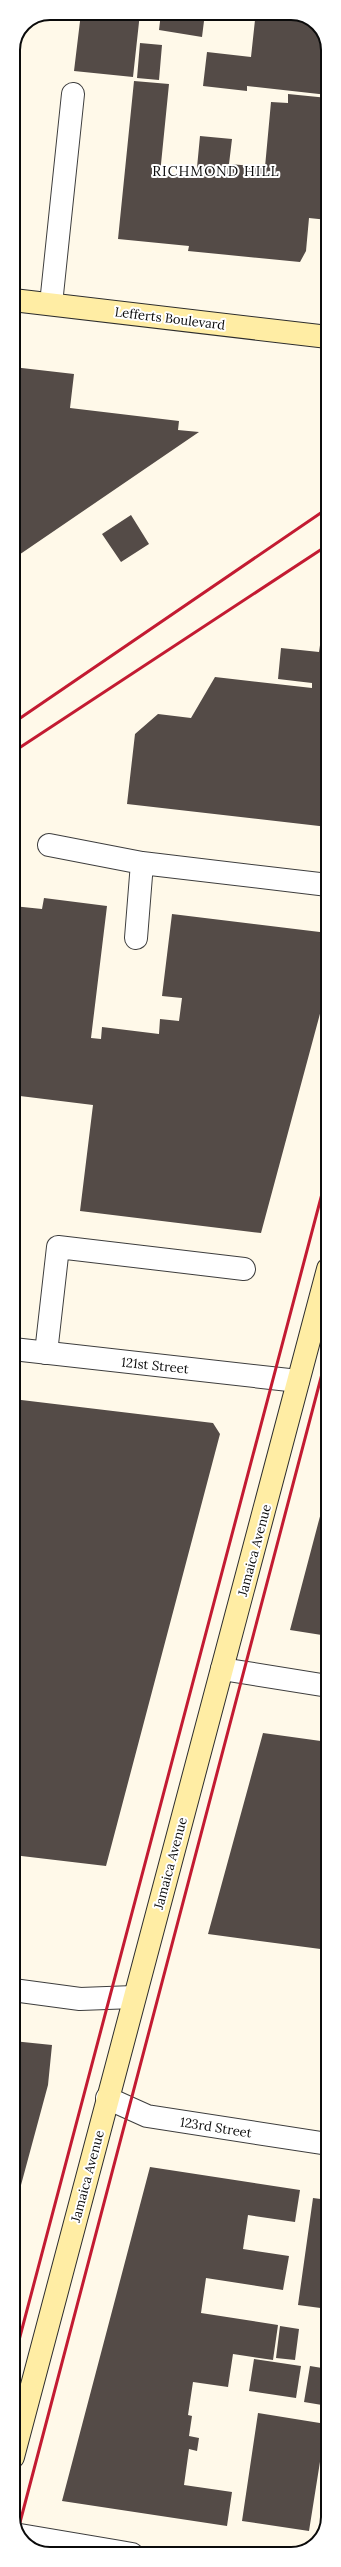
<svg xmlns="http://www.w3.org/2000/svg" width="341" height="2567" font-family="Lora,serif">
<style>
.building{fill:#544b47}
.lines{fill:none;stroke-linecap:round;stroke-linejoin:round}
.lane-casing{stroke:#3e3e3e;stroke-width:24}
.street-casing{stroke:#3e3e3e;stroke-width:24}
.secondary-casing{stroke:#2d2d2d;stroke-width:24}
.lane{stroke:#fff;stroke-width:22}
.street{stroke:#fff;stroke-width:22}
.secondary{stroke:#ffeda4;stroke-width:22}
.rail{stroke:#c31b32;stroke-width:3}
.labels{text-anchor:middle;stroke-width:4;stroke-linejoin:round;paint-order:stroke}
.street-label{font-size:13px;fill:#0b0b0b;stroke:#fff}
.neighbourhood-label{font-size:14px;letter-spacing:1px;fill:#0b0b0b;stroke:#fff}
.rim{fill:none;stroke:#0b0b0b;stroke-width:2}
</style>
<rect width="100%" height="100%" fill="#fff9e9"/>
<!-- building -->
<path class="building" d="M81 13H140L133 77 74 71Z
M161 13H205L202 37 159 30Z
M226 13H296L317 24 328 47V95L247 86V91L203 86 207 52 251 57 255 20 225 17Z
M140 43 162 45 159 80 137 78Z
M134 81 169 84 160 174 196 178 200 136 232 139 229 164 265 167 271 102 288 103V94L328 98V220L309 218 306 251 300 262 188 251 189 246 118 239Z
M327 235H328V263H323Z
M13 367 74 374 70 408 179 421 178 430 199 432 13 559Z
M131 515 149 544 121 562 102 534Z
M324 617H328V827L127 804 135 734 158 714 191 718 215 677 312 688V683L278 679 281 648 319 652Z
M44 898 107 906 91 1038 101 1039 102 1027 159 1034 160 1019 179 1021 182 998 162 996 172 914 328 933V984L261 1233 80 1211 93 1105 20 1096 13 1145V906L42 909Z
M13 1399 213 1423 220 1434 106 1866 13 1855Z
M328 1486V1636L290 1630Z
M263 1733 328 1742V1950L208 1934Z
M13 2041 52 2045 48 2085 14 2211Z
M150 2167 300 2190 295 2222 248 2215 243 2249 289 2256 283 2290 206 2278 201 2313 278 2325 273 2360 233 2354 228 2387 193 2382 188 2415 192 2416 189 2436 199 2438 197 2451 189 2449 184 2485 232 2492 227 2526 62 2501Z
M313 2198 328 2200V2309L298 2305Z
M280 2326 299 2329 295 2360 276 2358Z
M254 2359 301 2366 296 2398 249 2391Z
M310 2366 328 2369V2406L304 2402Z
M258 2413 326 2424 309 2531 242 2521Z
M327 2508 328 2517 325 2524H324Z"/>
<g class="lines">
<!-- lane casing -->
<g class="lane-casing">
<path id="lane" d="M51 304 73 94
M49 845 142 863 328 885
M136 938 142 863
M46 1353 58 1247 244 1269"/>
</g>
<!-- street casing -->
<g class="street-casing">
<path id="street" d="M13 1349 298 1381
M222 1669 328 1686
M13 1990 80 1999 134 1997
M107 2098 147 2116 328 2144
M20 2535 132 2554"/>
</g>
<!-- secondary casing -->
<g class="secondary-casing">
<path id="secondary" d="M13 300 328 337
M13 2457 328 1269"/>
</g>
<!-- lane -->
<use href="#lane" class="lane"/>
<!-- street -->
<use href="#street" class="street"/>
<!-- secondary -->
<use href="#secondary" class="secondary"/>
<!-- rail -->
<path class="rail" d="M13 723 328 508
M13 752 328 545
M13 2363 328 1171
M18 2530 328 1351"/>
</g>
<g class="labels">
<!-- street labels -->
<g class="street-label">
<text transform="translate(170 318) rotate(7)" y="5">Lefferts Boulevard</text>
<text transform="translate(155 1365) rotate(6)" y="5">121st Street</text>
<text transform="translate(254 1550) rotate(-75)" y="5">Jamaica Avenue</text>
<text transform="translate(170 1863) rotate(-75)" y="5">Jamaica Avenue</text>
<text transform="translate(216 2127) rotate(9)" y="5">123rd Street</text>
<text transform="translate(87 2176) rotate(-75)" y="5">Jamaica Avenue</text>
</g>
<!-- neighbourhood labels -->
<g class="neighbourhood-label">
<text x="216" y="176">RICHMOND HILL</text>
</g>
</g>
<!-- crop -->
<path d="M0 0H341V2567H0ZM50 20H291A30 30 0 0 1 321 50V2517A30 30 0 0 1 291 2547H50A30 30 0 0 1 20 2517V50A30 30 0 0 1 50 20Z" fill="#fff" fill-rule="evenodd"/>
<path class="rim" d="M50 20H291A30 30 0 0 1 321 50V2517A30 30 0 0 1 291 2547H50A30 30 0 0 1 20 2517V50A30 30 0 0 1 50 20Z"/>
</svg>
